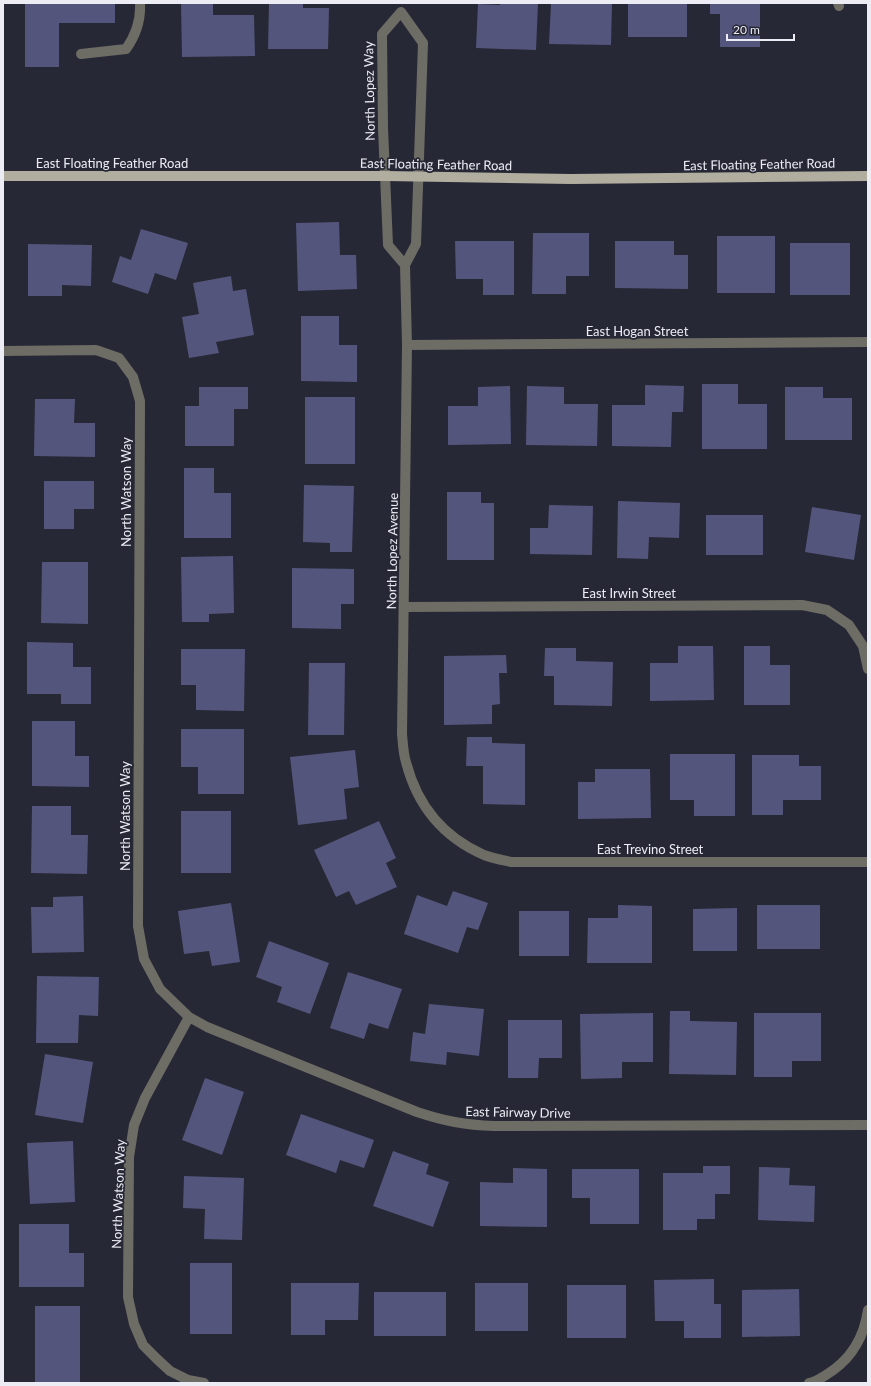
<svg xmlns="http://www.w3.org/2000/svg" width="871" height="1386" font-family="Lato,sans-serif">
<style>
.building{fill:#54557c}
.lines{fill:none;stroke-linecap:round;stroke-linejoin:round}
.minor{stroke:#6d6c65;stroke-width:10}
.major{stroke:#b1aea0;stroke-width:10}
.labels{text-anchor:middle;stroke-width:3.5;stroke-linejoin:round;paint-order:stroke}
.street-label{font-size:13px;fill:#ebecf4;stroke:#272835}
</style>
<rect width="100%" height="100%" fill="#272835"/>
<!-- building -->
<path class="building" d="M25 3H115V23H59V67H25Z
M181 3H213V15H254L255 56 182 57Z
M269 3H303V8H329L328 49H268Z
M500 3H538L536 50 476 48 478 4 500 5Z
M580 3H612L611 45 549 44 551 4H580Z
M628 3H687V37H628Z
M710 3H760V47H720V14H710Z
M339 222 340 255H356L357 289 298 291 296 223Z
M141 229 188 243 176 280 155 273 148 294 112 282 120 256 131 260Z
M533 233H589V276H566V294H532Z
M717 236H775V293H717Z
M455 241H514V295H483V279H456Z
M615 241H674V255H688V289L615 288Z
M790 243H850V295H790Z
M28 244 92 245 91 286 62 285V296H28Z
M231 276 233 291 246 289 254 335 216 342 219 353 189 358 182 317 199 314 193 283Z
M301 316H339V345H357V382L301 381Z
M702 384H738V404H767V449H702Z
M645 385 684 386 683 412H672L671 447 612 446V405H645Z
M510 386 511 444 448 445V406H478V387Z
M527 386 564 387V404H598L597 446 526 445Z
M199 387H248V409H234V446H185V406H199Z
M785 387H823V398H852V440H785Z
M305 397H355V464H305Z
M35 399H75L74 423H95V457L34 456Z
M184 468H214V493H231V538H184Z
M44 481H94V509H74V529H44Z
M304 485 354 486 352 552H330V543L303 542Z
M447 492H481V503H494V560H447Z
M618 501 680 503 679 538 649 537 648 559 617 558Z
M549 505 593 506 592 555 530 554V528H548Z
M812 507 861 515 854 560 805 552Z
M706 515H763V555H706Z
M233 556 234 613 209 614V622H182L181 557Z
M42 562H88V624L41 623Z
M292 568 354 569V604H341V629L292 628Z
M27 642 73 643V667H91V704H61V694H27Z
M678 646H713L714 700 650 701V663H678Z
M744 646H770V665H790V705H744Z
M545 648H576V661L613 662 612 706 554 705V676H544Z
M181 649H245L244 711 196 710V685H181Z
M506 655 507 673H499L500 704 492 705V724L444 725V656Z
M309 663H345L344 735H308Z
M32 721H75V756H89V787L32 786Z
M181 729H244V794H198V767H181Z
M467 737H492V743L525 744V805L483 804V766H466Z
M355 750 359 787 344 789 347 819 298 825 290 757Z
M670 754H735V816H694V800H670Z
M752 755H799V766H821V800H783V815H752Z
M595 769H650L651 818 578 819V782H595Z
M32 806H71V835H88L87 874 31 873Z
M181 811H231V873H181Z
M379 821 396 858 386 863 397 887 356 905 349 891 336 897 314 850Z
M453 891 488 903 478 930 467 927 458 953 404 934 417 895 447 906Z
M83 896 84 952 32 953 31 907H53V897Z
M231 903 240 962 212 966 209 951 184 954 178 911Z
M618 905 652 906V963H587L588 918H618Z
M757 905H820V949H757Z
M737 908V951H693V909Z
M519 911H569V956H519Z
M269 941 329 963 310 1014 277 1002 282 987 256 977Z
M348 972 402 989 388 1029 369 1023 364 1039 330 1028Z
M37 976 99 977 98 1016 79 1015 78 1043H36Z
M429 1004 484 1009 479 1056 447 1052 446 1065 410 1061 413 1032 425 1034Z
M670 1011H690V1021L737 1022 736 1075 669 1074Z
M653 1013V1062H622V1078L581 1079 580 1014Z
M754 1013H821V1061H792V1077H754Z
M508 1020H562V1058H539L538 1078H508Z
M45 1054 93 1062 83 1123 35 1115Z
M205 1078 244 1092 222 1155 182 1140Z
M301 1114 374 1140 364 1168 340 1160 336 1173 286 1155Z
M73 1141 75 1202 30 1204 27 1143Z
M393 1151 429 1164 426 1174 449 1182 433 1227 373 1206Z
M703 1166H730V1194H715V1219H697V1230H663V1173H703Z
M759 1167 790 1168 789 1185 815 1186 814 1222 758 1220Z
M513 1168 547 1169V1227L480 1226V1182L513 1183Z
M572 1169H639V1224H590V1198H572Z
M184 1176 244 1178 242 1240 204 1239 205 1209 183 1208Z
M19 1224H69V1253H84V1287H19Z
M190 1263H232V1334H190Z
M714 1279V1304H721V1338H684V1321H655L654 1280Z
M291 1283H359L358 1320H325V1335H291Z
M475 1283H528V1331H475Z
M567 1285H626V1338H567Z
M799 1289 800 1336 742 1337V1290Z
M374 1292H446V1336H374Z
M35 1306H80V1383H35Z"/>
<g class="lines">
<!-- minor -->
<path class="minor" d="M838 3 839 6
M401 12 423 43 416 244 405 265 388 245 383 128 382 34Z
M81 54 126 49C136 35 141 20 140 3
M405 265 407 345 402 734C403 743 403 753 406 762 417 805 443 837 484 855 492 858 502 860 511 862H868
M407 345 868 342
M3 351 96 350 119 358 133 377 140 401 138 926 144 959 160 989 189 1017 145 1098 134 1125 129 1157 128 1297 134 1324 143 1345 157 1359 170 1371 188 1380 204 1383
M404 607 802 605 827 610 849 625 863 646 868 669
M189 1017 207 1027 417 1112C444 1121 465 1125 494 1126L868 1125
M809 1383C816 1382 821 1378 826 1375 851 1360 864 1338 868 1310"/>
<!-- major -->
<path class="major" d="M3 176H385L571 179 868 176"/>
</g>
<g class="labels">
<!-- street labels -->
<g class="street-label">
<text transform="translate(369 91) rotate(-91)" y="5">North Lopez Way</text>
<text x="112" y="168">East Floating Feather Road</text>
<text transform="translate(436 164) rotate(1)" y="5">East Floating Feather Road</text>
<text transform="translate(759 164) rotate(-1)" y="5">East Floating Feather Road</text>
<text x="637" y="336">East Hogan Street</text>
<text transform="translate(126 492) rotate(-90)" y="5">North Watson Way</text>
<text transform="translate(392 551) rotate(-89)" y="5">North Lopez Avenue</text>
<text x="629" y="598">East Irwin Street</text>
<text transform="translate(125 816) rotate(-90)" y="5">North Watson Way</text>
<text x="650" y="854">East Trevino Street</text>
<text transform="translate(518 1112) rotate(1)" y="5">East Fairway Drive</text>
<text transform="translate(118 1194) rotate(-88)" y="5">North Watson Way</text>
</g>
</g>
<!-- border -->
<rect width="871" height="1386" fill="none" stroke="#ebecf4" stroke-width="8"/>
<!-- scale -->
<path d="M727 34v6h67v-6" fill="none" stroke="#ebecf4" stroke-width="2"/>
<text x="733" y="34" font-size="12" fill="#ebecf4" stroke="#272835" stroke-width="3" paint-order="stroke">20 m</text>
</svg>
